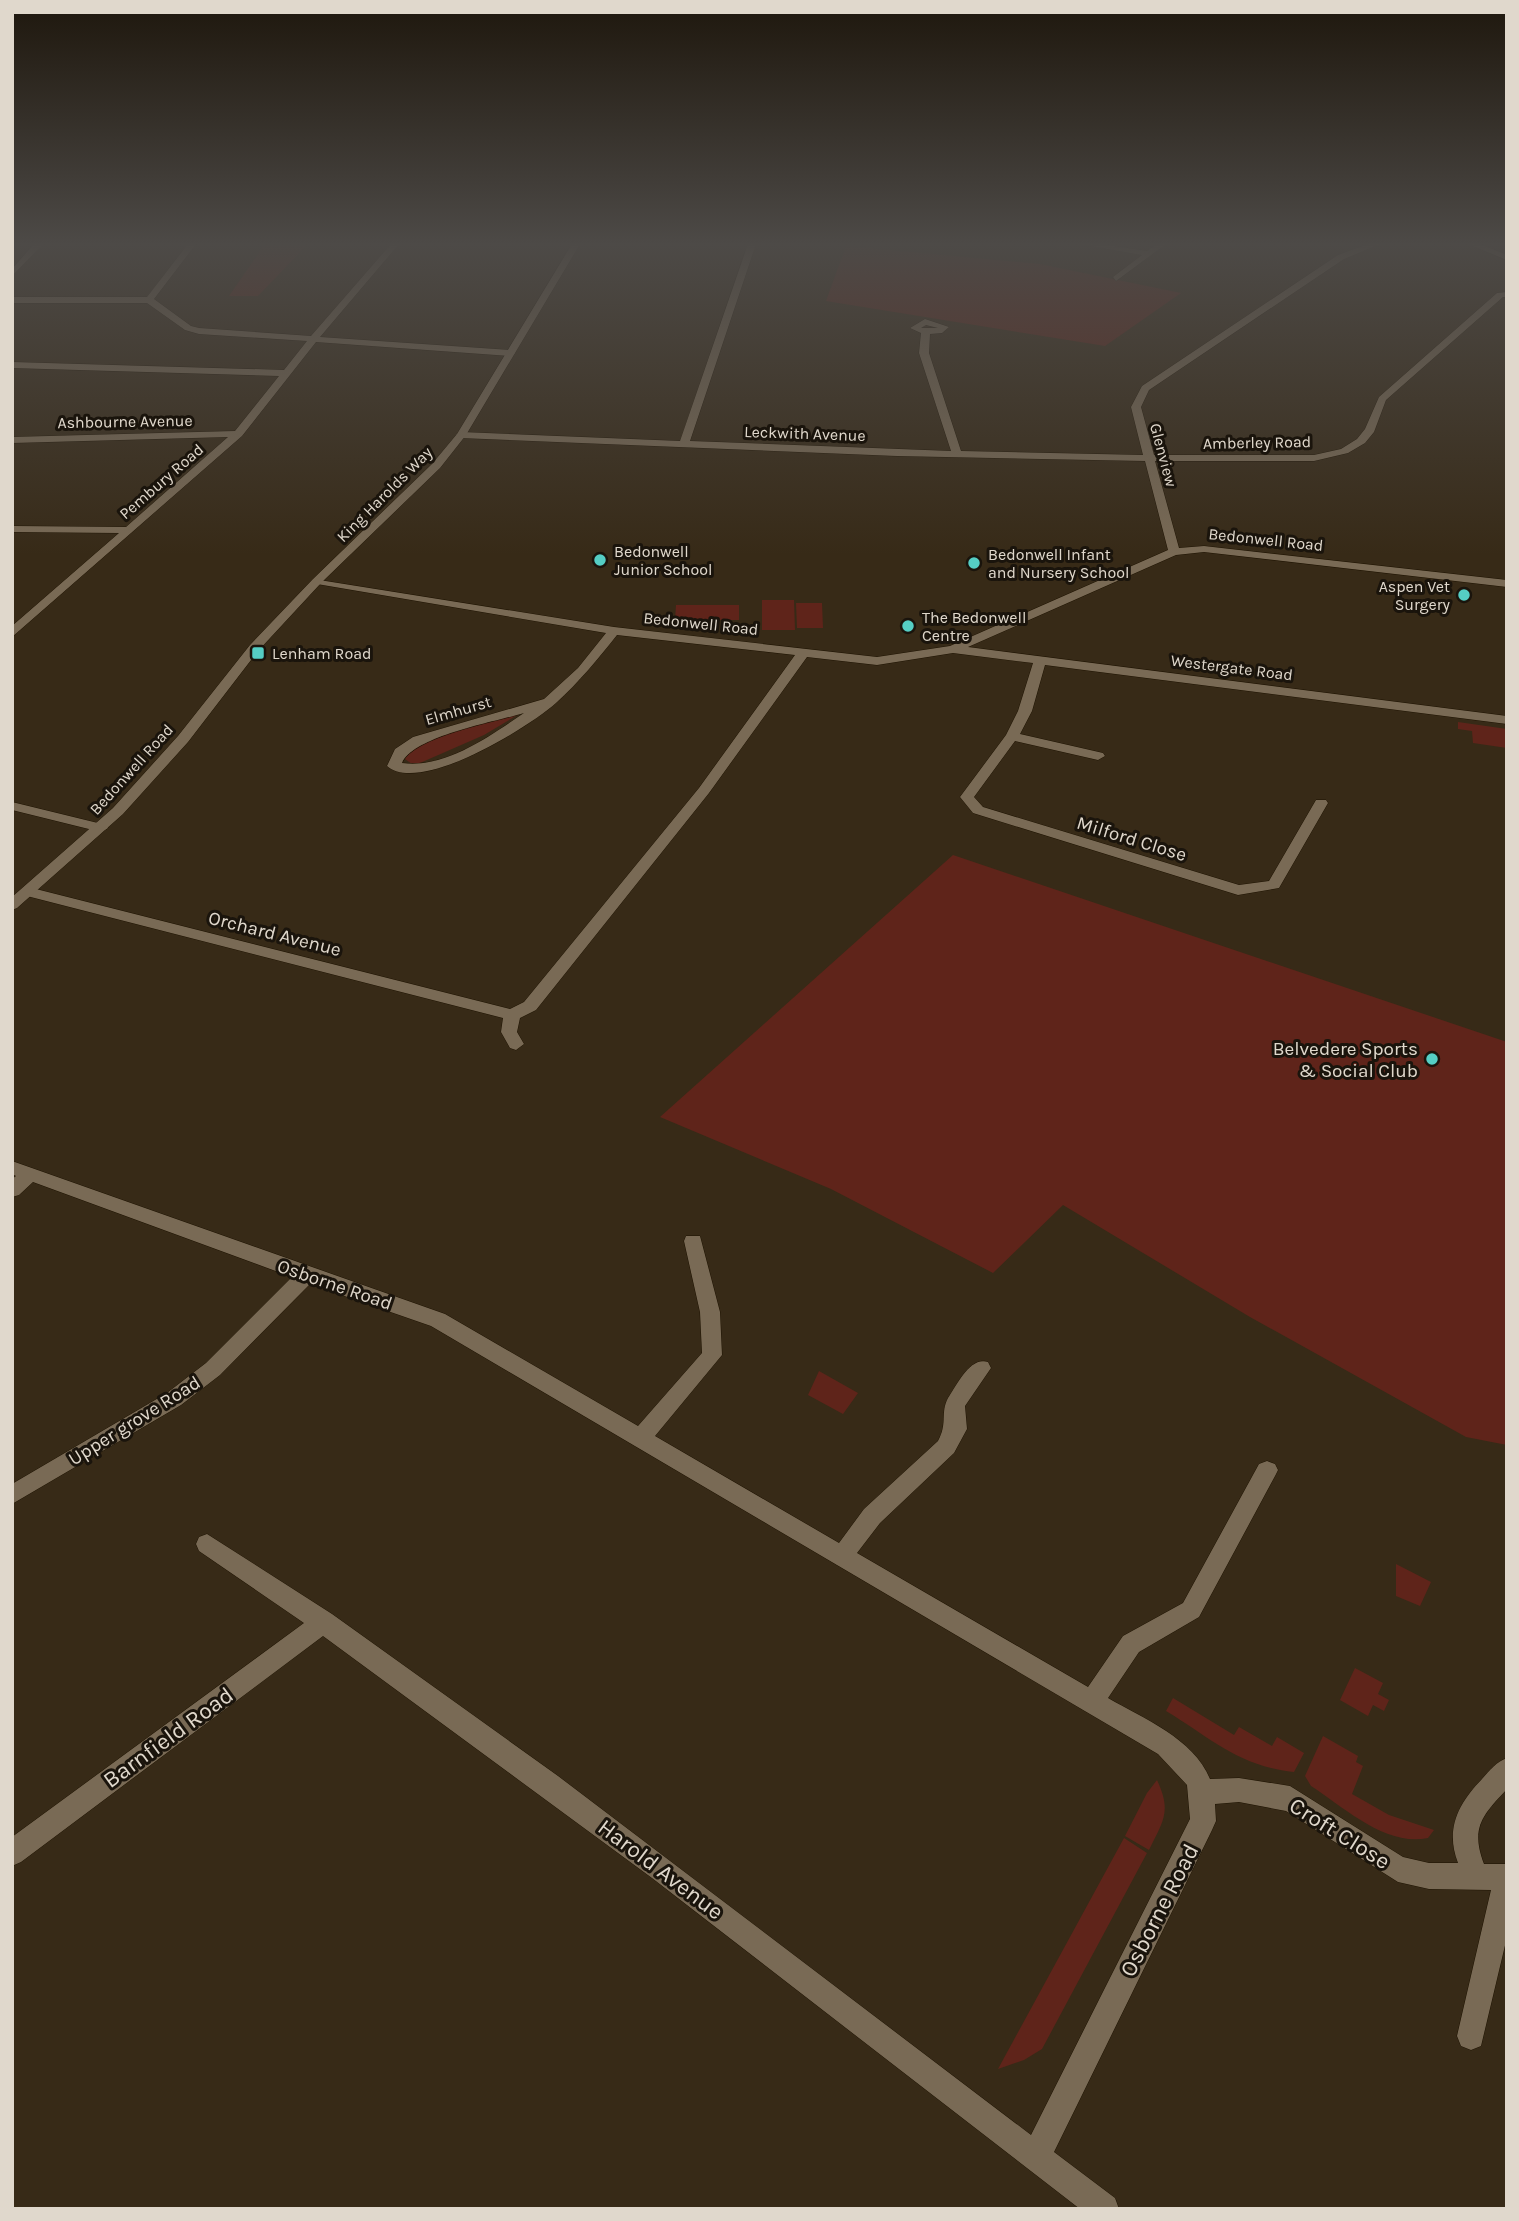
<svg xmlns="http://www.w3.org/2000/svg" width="1519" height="2221" font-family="Karla,sans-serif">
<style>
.green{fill:#5f241a}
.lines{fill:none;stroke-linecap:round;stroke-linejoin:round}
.minor-casing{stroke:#1e1302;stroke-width:1}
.tertiary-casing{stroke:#1e1302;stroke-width:1}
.minor{fill:#796a55;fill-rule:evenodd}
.tertiary{fill:#796a55;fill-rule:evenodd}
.poi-dot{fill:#55cec4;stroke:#1a140c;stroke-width:2.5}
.labels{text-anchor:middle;stroke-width:6;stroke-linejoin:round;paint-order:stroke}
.far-street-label{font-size:16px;fill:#e0d8cc;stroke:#1a140c}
.far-poi-label{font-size:16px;fill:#e0d8cc;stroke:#1a140c;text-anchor:start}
.street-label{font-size:19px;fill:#e0d8cc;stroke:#1a140c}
.poi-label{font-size:19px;fill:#e0d8cc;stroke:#1a140c;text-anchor:end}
.near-street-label{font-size:23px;fill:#e0d8cc;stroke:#1a140c}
</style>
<rect width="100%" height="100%" fill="#372a17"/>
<!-- green -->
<path class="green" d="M265 244H308L258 296H229Z
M846 246 1040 264 1181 293 1105 346 826 301Z
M762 600H794L795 630H762Z
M796 603H822L823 628H797Z
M676 605H739V620H675Z
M519 714 484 735 420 763 412 764 405 759C413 737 497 717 519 714Z
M1458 722 1507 729V748L1473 743 1472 731 1458 729Z
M953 855 1507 1042V1445L1466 1437 1250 1317 1063 1205 993 1273 831 1189 660 1117Z
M819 1371 858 1393 843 1414 808 1395Z
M1396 1564 1431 1582 1420 1606 1396 1596Z
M1355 1668 1383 1683 1378 1694 1389 1700 1384 1711 1373 1705 1368 1716 1340 1700Z
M1173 1698 1234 1735 1239 1727 1272 1746 1277 1737 1304 1753 1294 1772C1238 1766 1211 1738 1166 1711Z
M1323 1736 1358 1756 1356 1762 1363 1766 1352 1794 1389 1815 1434 1830 1428 1838C1386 1847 1345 1808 1311 1786L1305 1776Z
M1157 1780C1172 1812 1163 1821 1149 1850L1125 1836 1147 1793Z
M1124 1838 1147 1853 1042 2049 1024 2060 998 2069Z"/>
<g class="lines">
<!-- minor casing -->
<g class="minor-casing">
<path id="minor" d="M34 244H43L12 276V269Z
M188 244H196L154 299 191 326 199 328 311 336 391 244H399L320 337 510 350 515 353 510 356 316 342 242 436 12 637V626L119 533 12 532V526L126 527 228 437 12 443V437L235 431 279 376 12 368V362L284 370 307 341 199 334 185 330 147 303H12V297H147Z
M748 244H756L690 441 951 451 919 353 921 333 910 328 925 319 949 327 942 333 930 334 929 353 961 451 1143 455 1131 407 1142 386 1338 255 1368 244H1380L1344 259 1149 390 1141 407 1154 455H1314L1341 449 1357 439 1365 429 1379 397 1497 293 1507 292V297H1503L1386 400 1374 432 1365 443 1348 453 1314 461H1155L1179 548 1204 546 1507 580V587L1204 552 1176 555 968 647 1507 716V724L1045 665 1032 711 1020 734 1103 753 1105 756 1098 760 1015 741 974 797 983 807 1239 885 1269 881 1316 800H1326L1328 803 1279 888 1238 895 973 813 960 797 1006 735 1018 711 1033 663 953 653 877 665 807 657 709 793 536 1010 520 1018 517 1032 524 1044 516 1050 510 1048 501 1032 503 1018 23 895 20 892 28 887 510 1009 524 1002 699 788 795 655 617 635C598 659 579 682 556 703 529 727 420 795 387 766L395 749 413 737 544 699 578 668 606 633 317 584 313 583V579L614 627 877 657 950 646 1168 550 1145 461 897 456 461 438 456 435 461 432 680 441ZM926 325 938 328H921ZM524 713C490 736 445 769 402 763 414 736 495 722 524 713Z
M1079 244H1100L1147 251 1157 244H1166L1116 281 1113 277 1142 255Z
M1468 244H1480L1507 255V260Z
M12 802 106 825 108 828 101 832 12 810Z
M12 1161 445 1314 638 1426 702 1353 700 1312 684 1241 686 1236H700L720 1312 722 1355 655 1436 839 1543 864 1509 938 1441C948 1423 940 1413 948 1398 957 1385 970 1356 988 1362L991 1368 965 1406 967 1429 954 1453 880 1523 857 1553 1088 1687 1123 1636 1183 1603 1259 1464 1267 1461 1275 1464 1278 1470 1275 1476 1199 1617 1139 1652 1108 1698C1144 1719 1193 1738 1210 1779L1239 1778 1290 1786 1403 1857 1429 1863H1458C1445 1829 1458 1804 1482 1779 1490 1770 1496 1762 1507 1758V1789C1483 1815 1470 1827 1484 1864H1507V1937L1481 2046 1471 2050 1461 2046 1457 2036 1491 1890 1429 1889 1398 1882 1286 1811 1239 1802 1215 1804 1216 1821 1212 1830 1054 2152 1115 2198 1119 2209H1080L652 1878 323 1636 21 1862 12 1866V1837L304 1623 199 1551 196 1544 199 1537 207 1534 332 1614 558 1776 1031 2135 1190 1819 1187 1785 1158 1754 431 1326 310 1284 220 1375 181 1405 12 1504V1484L167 1393 206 1363 292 1277 33 1182 19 1195 12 1197V1179L16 1176 12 1174Z"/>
</g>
<!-- tertiary casing -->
<g class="tertiary-casing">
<path id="tertiary" d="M572 244H580L466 435 440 468 321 583 258 651 188 742 123 814 17 908 12 910V897L113 808 178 736 250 645 313 579 432 464 457 434Z"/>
</g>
<!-- minor -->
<use href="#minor" class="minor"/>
<!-- tertiary -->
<use href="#tertiary" class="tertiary"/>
</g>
<!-- sky -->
<linearGradient id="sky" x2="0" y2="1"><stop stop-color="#1e170d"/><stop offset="0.44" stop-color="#4d4a47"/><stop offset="1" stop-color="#4d4a47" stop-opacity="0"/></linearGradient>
<rect width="1519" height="555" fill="url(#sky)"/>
<!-- markers -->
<g class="poi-dot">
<circle cx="600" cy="560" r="7"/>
<circle cx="974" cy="563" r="7"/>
<circle cx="1464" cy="595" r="7"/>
<circle cx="908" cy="626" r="7"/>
<rect x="251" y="646" width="14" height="14" rx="3.5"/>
<circle cx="1432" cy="1059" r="7"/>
</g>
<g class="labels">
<!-- far-street labels -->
<g class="far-street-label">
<text transform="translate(125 421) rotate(-1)" y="6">Ashbourne Avenue</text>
<text transform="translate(805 433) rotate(2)" y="6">Leckwith Avenue</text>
<text transform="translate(1257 442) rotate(-1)" y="6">Amberley Road</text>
<text transform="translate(1164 455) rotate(75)" y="6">Glenview</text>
<text transform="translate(161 481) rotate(-41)" y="6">Pembury Road</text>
<text transform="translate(384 494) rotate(-45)" y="6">King Harolds Way</text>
<text transform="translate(1266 539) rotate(6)" y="6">Bedonwell Road</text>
<text transform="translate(701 623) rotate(6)" y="6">Bedonwell Road</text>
<text transform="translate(1232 667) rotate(7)" y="6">Westergate Road</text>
<text transform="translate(458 710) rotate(-16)" y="6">Elmhurst</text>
<text transform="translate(131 769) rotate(-48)" y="6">Bedonwell Road</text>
</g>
<!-- far-poi labels -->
<g class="far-poi-label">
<text x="614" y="557">Bedonwell<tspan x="614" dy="18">Junior School</tspan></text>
<text x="988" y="560">Bedonwell Infant<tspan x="988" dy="18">and Nursery School</tspan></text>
<text x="1450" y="592" text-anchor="end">Aspen Vet<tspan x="1450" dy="18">Surgery</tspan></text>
<text x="922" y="623">The Bedonwell<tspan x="922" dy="18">Centre</tspan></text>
<text x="272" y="659">Lenham Road</text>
</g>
<!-- street labels -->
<g class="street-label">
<text transform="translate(1132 838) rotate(17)" y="7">Milford Close</text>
<text transform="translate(275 933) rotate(14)" y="7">Orchard Avenue</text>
<text transform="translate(335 1284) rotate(19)" y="7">Osborne Road</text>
<text transform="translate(134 1420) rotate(-32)" y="7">Upper grove Road</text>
</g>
<!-- poi labels -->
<g class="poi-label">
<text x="1418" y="1055">Belvedere Sports<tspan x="1418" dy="22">&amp; Social Club</tspan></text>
</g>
<!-- near-street labels -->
<g class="near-street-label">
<text transform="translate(168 1737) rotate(-36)" y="8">Barnfield Road</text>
<text transform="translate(1340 1833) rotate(32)" y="8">Croft Close</text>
<text transform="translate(661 1869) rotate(37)" y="8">Harold Avenue</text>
<text transform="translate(1159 1910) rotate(-63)" y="8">Osborne Road</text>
</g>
</g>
<!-- border -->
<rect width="1519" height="2221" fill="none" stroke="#e0d8cc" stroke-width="28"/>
</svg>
